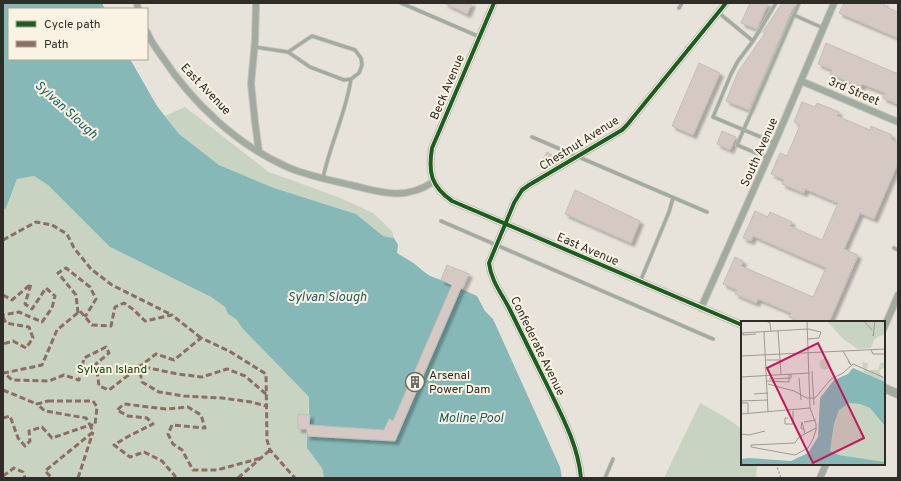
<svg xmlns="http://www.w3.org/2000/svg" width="901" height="481" font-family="Overpass,sans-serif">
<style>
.green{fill:#c8d4c1}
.water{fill:#85b8b7}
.pier{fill:#e7e3db}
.building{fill:#d6c9c3;stroke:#c3beb9;filter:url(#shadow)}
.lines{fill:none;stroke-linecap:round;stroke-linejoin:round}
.service-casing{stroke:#c5c1bc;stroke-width:4.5}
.minor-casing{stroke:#c5c1bc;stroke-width:8}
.tertiary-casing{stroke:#c5c1bc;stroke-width:10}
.path{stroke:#a6a9a0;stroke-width:1.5;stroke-dasharray:2 2;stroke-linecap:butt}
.service{stroke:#a2aba0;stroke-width:3}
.minor{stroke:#a2aba0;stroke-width:6}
.tertiary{stroke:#a2aba0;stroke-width:8}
.quiet{stroke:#8d6e63;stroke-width:3;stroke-dasharray:6 3;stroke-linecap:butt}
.cycleway-casing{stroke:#faf3e3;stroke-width:6}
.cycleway{stroke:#1b5e20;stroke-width:4}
.labels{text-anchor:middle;stroke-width:4;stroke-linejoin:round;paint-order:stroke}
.street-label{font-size:12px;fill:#302d28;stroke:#faf3e3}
.park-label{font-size:12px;fill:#0f470c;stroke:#faf3e3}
.poi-label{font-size:12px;fill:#302d28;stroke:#faf3e3;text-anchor:start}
.water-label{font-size:13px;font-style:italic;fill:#1d5c5e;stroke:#faf3e3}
.inset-road{fill:none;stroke:#9e9a93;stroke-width:1}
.view{fill:#c2185b;fill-opacity:0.15;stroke:#c2185b;stroke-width:2}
.inset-edge{fill:none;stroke:#302d28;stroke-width:2}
</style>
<defs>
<filter id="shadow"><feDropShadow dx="3.5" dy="3.5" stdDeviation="1" flood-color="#0004"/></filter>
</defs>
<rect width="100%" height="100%" fill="#e7e3db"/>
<!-- green -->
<path class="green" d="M185 107 269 172 338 197 373 213 392 231 394 238 383 236 356 214 274 188 219 165 179 134 165 116Z
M34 176 48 185 110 247 211 297 225 307 228 314 237 320 242 328 309 397 307 447 322 468 324 478H3V210L6 208 17 179Z
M700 403 725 417 742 429V464H757L756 478H664Z"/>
<!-- water -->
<path class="water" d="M3 3H102L105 9H9V59H130L157 106 179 134 219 165 274 188 356 214 383 236 394 238 398 245 397 253 441 280 477 296 485 311 493 319 560 467 562 478H324L322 468 307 448V436L309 425V397L242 328 237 320 228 314 225 307 211 297 110 247 48 185 34 176 17 179 6 208 3 210Z"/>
<!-- pier -->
<path class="pier" d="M415 262 442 278 441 280 430 276 423 271 415 264Z"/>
<!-- building -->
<path class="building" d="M444 3H472L467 14Z
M750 3H768L757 29 741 23Z
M782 3H795L749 110 726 101 738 72 765 33 763 32Z
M844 3H885L884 6 898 12V38L839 13Z
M826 43 898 74V104L883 98 885 93 862 84 861 87 830 74 832 70 818 64Z
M699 63 720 73 693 135 672 126Z
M802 102 815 107 817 103 839 112 837 116 870 130 871 126 892 135 891 139 898 143V163L874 219 860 213 844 249 858 255 829 322H800L789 317 791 313 758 299 756 303 735 294 737 290 723 284 735 257 743 261 741 266 813 297 826 268 753 236 751 241 743 238 755 211 768 217 770 212 792 222 790 226 822 240 838 203 805 189 804 193 782 184 784 180 771 174 780 153 787 156 800 125 794 122Z
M722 131 736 137 730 150 717 144Z
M547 152 556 157 552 166 542 161Z
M575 190 640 221 631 243 565 214Z
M447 265 469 274 462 289 461 288 395 441 307 436V429H298V414L310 415 309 425 384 430 389 419 393 421 452 285 441 280Z"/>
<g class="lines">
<!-- service casing -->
<g class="service-casing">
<path id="service" d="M401 3 480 37
M679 8 682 3
M719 13 753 41
M794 15 823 28
M255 47 288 52 310 67 344 80 351 79 359 73 362 65 361 58 355 50 312 36 288 52
M532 137 707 212
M775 143 713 117 731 74 738 61 753 41 776 3
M768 158 737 145 799 3
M323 178C330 144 346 113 351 79
M441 221 713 339
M894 248 898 250
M640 282 669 212 673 198
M605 478 613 459"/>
</g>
<!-- minor casing -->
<g class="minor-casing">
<path id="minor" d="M137 3 138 9
M256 3 255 41 251 84 255 122 259 152
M494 3 432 148C428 173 431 186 452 201L742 325
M147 32C151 42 157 50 163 58 192 102 236 144 285 166 306 176 331 180 355 186 384 193 406 200 433 182
M801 81 898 122
M701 308 778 135 834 3
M884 328 898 295
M581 478C578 445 562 416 548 387 535 361 523 336 510 310 502 294 491 281 489 263L514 203 522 190 529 185 622 130 627 125 726 3
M820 478 826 464"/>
</g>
<!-- tertiary casing -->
<g class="tertiary-casing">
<path id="tertiary" d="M884 388 898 394"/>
</g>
<!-- path -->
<path class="path" d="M776 464 781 478"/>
<!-- service -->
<use href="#service" class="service"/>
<!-- minor -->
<use href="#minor" class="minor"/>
<!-- tertiary -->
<use href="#tertiary" class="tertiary"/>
<!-- quiet -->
<path class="quiet" d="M3 240 36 222 52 225 67 234 74 248 91 269 112 285 172 315
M3 295 12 300 31 284 25 304 32 309 46 288 55 296 52 308 42 322 19 312 3 315
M78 313 76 295 58 273 66 268 90 287 96 299 85 317
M3 317 6 323 29 327 33 338 26 348 13 341 3 344
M201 338 172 315 145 321 134 310 124 303 115 307 111 326 92 325 80 311 57 330 42 365 4 373 12 380 49 381 64 375 79 380 84 358 106 347 109 353 96 364 99 386 109 390 156 354 174 360 201 338 229 351 266 374 267 440 270 450 295 478
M3 390 37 404
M266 394 245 376 227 369 202 377 178 374 139 366 142 382 159 392 184 396 222 398 251 402 266 406
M48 401H93L97 407 95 425H90L86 418 45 411 37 404Z
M3 418 10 416 18 438 25 446 30 441 29 431 42 427 52 438 90 425 93 432 45 471 52 478
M3 476 14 468 23 472 25 478
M78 478 93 432
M175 478V476L162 461 144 452 130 457 114 445 127 437 153 424 147 418 128 416 117 410 124 404 166 409 188 407 201 415 205 428 172 425 168 434 173 444 182 450 193 470H217L261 458
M238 478 270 450"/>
<!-- cycleway casing -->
<g class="cycleway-casing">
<path id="cycleway" d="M494 3 432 148C428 173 431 186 452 201L742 325
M581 478C578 445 562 416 548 387 535 361 523 336 510 310 502 294 491 281 489 263L514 203 522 190 529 185 622 130 627 125 726 3"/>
</g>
<!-- cycleway -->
<use href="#cycleway" class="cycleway"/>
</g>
<!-- icons -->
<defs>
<g id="building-ring" transform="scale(1)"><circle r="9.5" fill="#faf3e3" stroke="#706d67" stroke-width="1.5"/><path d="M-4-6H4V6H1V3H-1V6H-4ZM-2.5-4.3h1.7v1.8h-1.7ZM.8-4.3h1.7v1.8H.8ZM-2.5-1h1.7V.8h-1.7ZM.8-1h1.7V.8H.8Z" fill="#706d67"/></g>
</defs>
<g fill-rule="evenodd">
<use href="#building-ring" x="415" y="382"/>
</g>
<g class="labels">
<!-- street labels -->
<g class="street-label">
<text transform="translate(447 87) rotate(-67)" y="4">Beck Avenue</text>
<text transform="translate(206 89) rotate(46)" y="4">East Avenue</text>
<text transform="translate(854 91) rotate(23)" y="4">3rd Street</text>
<text transform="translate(579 143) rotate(-32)" y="4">Chestnut Avenue</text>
<text transform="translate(759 152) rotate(-66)" y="4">South Avenue</text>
<text transform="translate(588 249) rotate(23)" y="4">East Avenue</text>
<text transform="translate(538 346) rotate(64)" y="4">Confederate Avenue</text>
</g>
<!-- park labels -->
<g class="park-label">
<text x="112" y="373">Sylvan Island</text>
</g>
<!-- poi labels -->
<g class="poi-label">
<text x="429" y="379">Arsenal<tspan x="429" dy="14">Power Dam</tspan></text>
</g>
<!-- water labels -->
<g class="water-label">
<text transform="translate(67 109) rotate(42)" y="5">Sylvan Slough</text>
<text x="327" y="301">Sylvan Slough</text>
<text x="471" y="422">Moline Pool</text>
</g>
</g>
<!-- overview -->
<g transform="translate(741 321)">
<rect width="144" height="144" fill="#e7e3db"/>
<path d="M86 0H144V14L138 15 133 19 130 27 117 28 102 18ZM144 29V46L138 50 144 61 123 52 121 41 127 42 126 49H137L139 42 144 41ZM78.5 43a5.5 5.5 0 1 1 11 0a5.5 5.5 0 1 1-11 0ZM108 82 119 83 129 87 144 105V141L98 134 89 130 93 103 98 89Z" fill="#c8d4c1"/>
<path d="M112 47 144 61V105L129 87 119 83 108 82 98 89 93 103 89 130 98 134 144 141V144H0V138L8 137 50 140 67 132 77 116 79 77 93 59 107 53Z" fill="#85b8b7"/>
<path class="inset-road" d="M25 0 29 2 30 10M66 0 69 87 75 103V109L72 118 67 127 54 134 10 126V124L54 122 58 116 75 107M123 0 131 9M37 10 40 53M23 11 27 91M0 12 67 8 80 11 78 17 67 18M2 12V14L15 13M133 12 132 15 134 0M130 29 132 33H143M102 30 110 44 107 40M0 35 144 28M25 39H39M144 40V21M71 50 73 84M0 56 69 52M58 57 60 79M28 58 50 57V53M26 60 48 61V53M27 63 53 70 66 77H74L90 58 102 52 112 43 144 57M13 73 27 72M0 80 27 79M0 82H7V92M0 93 69 87M47 97H44V103H52V90M63 101 75 99M63 109 60 107 61 101 64 113M0 113 8 114 24 110"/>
<path class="view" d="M77 22 123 117 72 142 26 47Z"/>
<rect width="144" height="144" class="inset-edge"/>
</g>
<!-- border -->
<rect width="901" height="481" fill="none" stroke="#302d28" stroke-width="8"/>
<!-- legend -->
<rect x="8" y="8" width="140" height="52" fill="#faf3e3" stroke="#a9a498"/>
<rect x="16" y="21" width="20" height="6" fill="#1b5e20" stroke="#a9a498"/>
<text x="44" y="28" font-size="12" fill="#302d28">Cycle path</text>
<rect x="16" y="41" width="20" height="6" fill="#8d6e63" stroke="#a9a498"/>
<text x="44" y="48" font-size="12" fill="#302d28">Path</text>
</svg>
